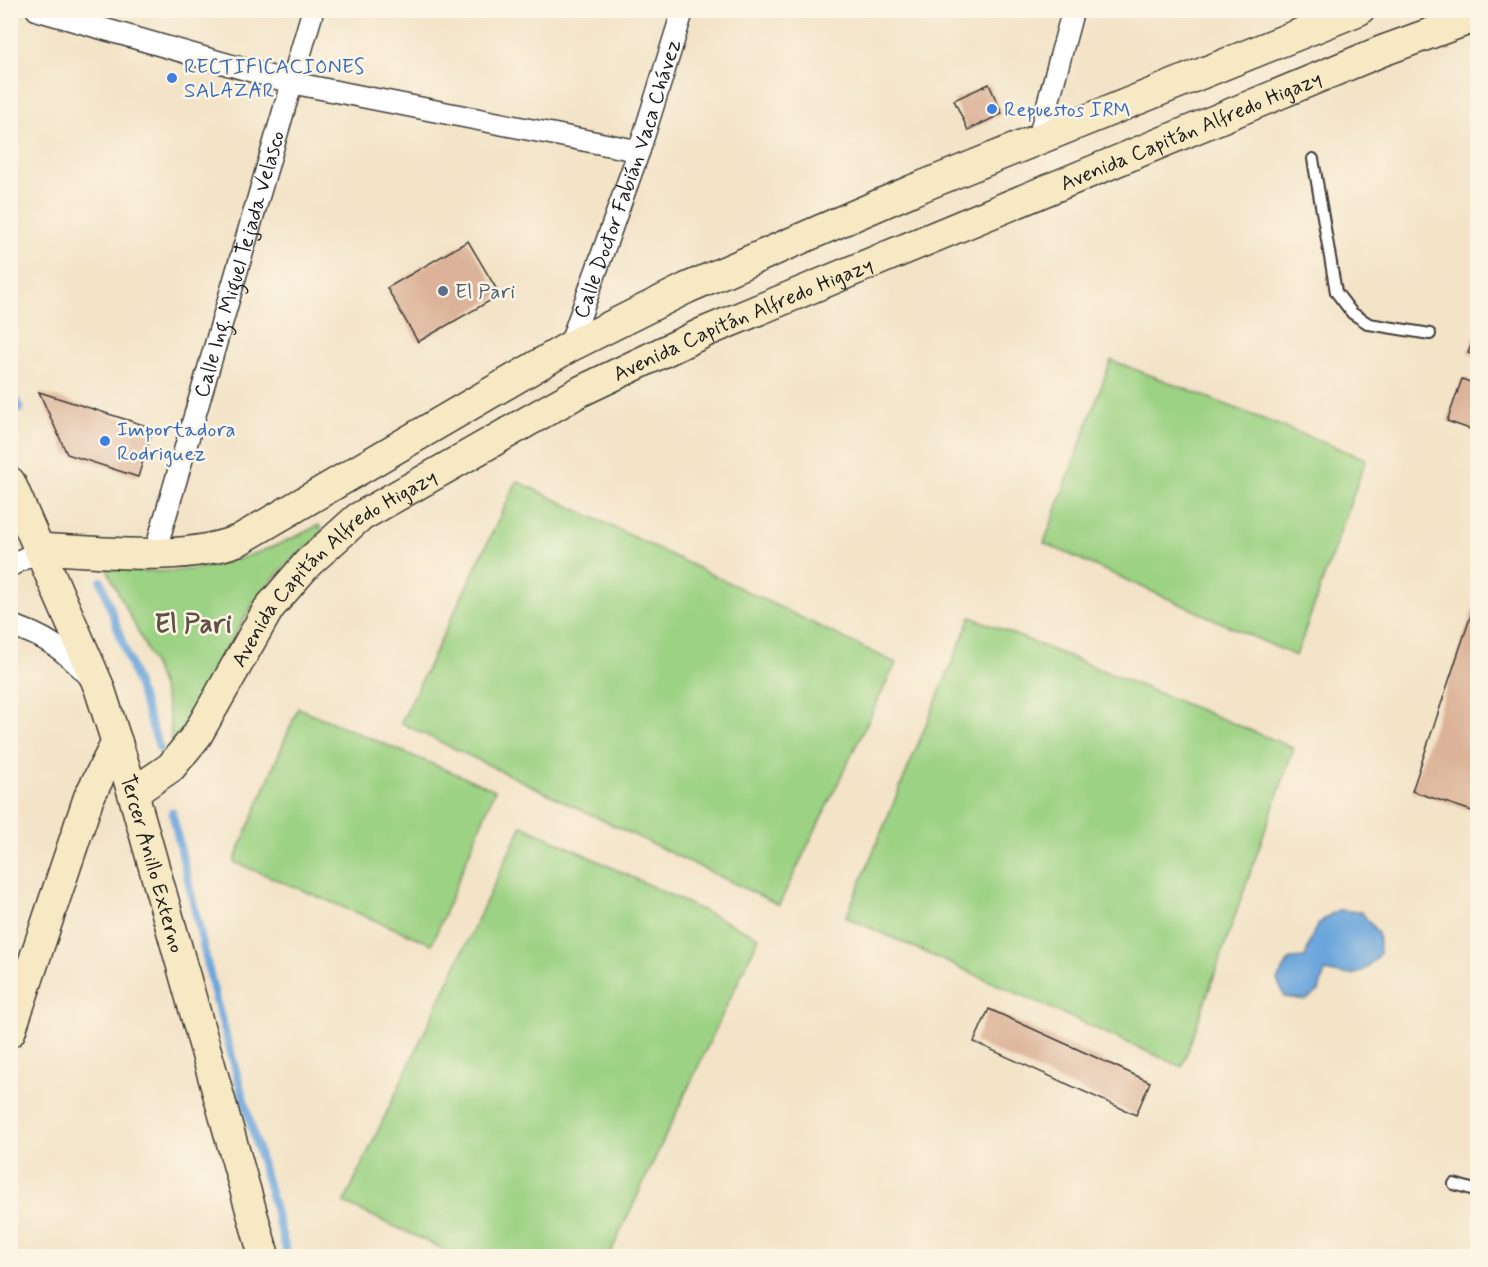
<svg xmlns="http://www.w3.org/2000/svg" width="1488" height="1267" font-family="Mynerve,sans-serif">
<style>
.green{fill:#9cd283;stroke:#5c7750;stroke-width:1.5}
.water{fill:#6ba5db;stroke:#44607c;stroke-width:1.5}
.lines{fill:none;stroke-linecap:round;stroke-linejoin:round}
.stream{stroke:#6ba5db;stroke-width:8}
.building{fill:#dcb398}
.lane-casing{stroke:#3c3a36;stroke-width:14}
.street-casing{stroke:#3c3a36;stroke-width:24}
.secondary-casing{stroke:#3c3a36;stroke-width:33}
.lane{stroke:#fff;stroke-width:10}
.street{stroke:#fff;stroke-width:21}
.secondary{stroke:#f7e9c3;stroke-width:30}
.shop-dot{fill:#3f7fe0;stroke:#fcf5e5;stroke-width:2}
.service-dot{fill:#5c6f8a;stroke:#fcf5e5;stroke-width:2}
.labels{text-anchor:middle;stroke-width:5;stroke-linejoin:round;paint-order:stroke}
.shop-label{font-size:21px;fill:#366cbe;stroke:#fcf5e5;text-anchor:start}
.street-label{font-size:21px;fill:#1c1c1c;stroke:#fcf5e5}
.service-label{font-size:21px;fill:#4e5e75;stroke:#fcf5e5;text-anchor:start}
.district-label{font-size:27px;font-weight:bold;fill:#5f5147;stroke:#fcf5e5}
</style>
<rect width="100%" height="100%" fill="#fcf5e5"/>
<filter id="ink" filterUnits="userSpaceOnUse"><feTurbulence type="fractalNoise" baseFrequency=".0167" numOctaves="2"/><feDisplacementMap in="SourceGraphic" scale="12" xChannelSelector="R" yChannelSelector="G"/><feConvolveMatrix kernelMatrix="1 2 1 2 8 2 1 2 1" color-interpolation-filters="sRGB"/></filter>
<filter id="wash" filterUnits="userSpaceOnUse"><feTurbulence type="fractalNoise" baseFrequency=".008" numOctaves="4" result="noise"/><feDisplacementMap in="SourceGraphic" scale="24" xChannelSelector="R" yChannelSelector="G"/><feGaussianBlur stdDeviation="1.35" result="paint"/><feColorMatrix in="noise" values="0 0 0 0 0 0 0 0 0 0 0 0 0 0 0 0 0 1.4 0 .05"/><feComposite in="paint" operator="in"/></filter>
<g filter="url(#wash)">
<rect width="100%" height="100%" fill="#f3e3c7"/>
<!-- green -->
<path class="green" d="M1111 360 1366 459 1296 656 1044 543Z
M517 481 896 663 779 905 401 723Z
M319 525 324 534C309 546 292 558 278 573 234 622 211 688 176 744L171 740C172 682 130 621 107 569L111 566C183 583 254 559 319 525Z
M971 617 1294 748 1182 1067 846 917Z
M298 708 495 790 432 944 234 862Z
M522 825 759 937 609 1256H458L344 1203Z"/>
<!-- water -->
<path class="water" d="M1338 910 1361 912 1378 933 1380 954C1360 978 1354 977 1325 971L1319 991 1306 1000 1285 997 1277 980 1290 959 1305 958C1313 931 1313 924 1338 910Z"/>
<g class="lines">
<!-- stream -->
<path class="stream" d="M10 388 20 409
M101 581 160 749
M172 812 216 1000 288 1256"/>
</g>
<g id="blocks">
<!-- building -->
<path class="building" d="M989 84 1002 114 968 130 954 100Z
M468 241 500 295 418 342 387 288Z
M1478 328V356L1468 353Z
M1462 379 1478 385V432L1447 421Z
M39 392 153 428 138 477 67 454Z
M1478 594V813L1412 791Z
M989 1009 1150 1082 1136 1115 974 1042Z"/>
</g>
</g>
<g filter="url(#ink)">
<use href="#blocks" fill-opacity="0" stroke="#3c3a36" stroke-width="1.5"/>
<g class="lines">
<!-- lane casing -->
<g class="lane-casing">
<path id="lane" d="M1313 159 1336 292 1352 313 1369 324 1430 334
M1454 1184 1478 1191"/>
</g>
<!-- street casing -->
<g class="street-casing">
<g id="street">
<path d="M37 10 293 83 639 151"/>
<path d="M1038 140 1073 10"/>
<path id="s1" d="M569 347 639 151 683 10"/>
<path id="s2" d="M155 552 313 10"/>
<path d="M10 566 42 549"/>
<path d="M10 625C46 636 64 650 89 676"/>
</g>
</g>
<!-- secondary casing -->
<g class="secondary-casing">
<g id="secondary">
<path id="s3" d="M10 482 99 687 133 793 264 1256"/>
<path d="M42 549C105 551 179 563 239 540L569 347 687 288 913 190 1359 10"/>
<path id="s4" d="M133 793 171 767 197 735 269 608 308 563 358 518 581 391 705 332 1382 51 1478 16"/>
<path d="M10 1032 89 797 117 742"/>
</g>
</g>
<!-- lane -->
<use href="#lane" class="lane"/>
<!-- street -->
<use href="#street" class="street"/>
<!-- secondary -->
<use href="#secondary" class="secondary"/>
</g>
</g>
<!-- markers -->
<g class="shop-dot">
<circle cx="172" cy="78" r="6"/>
<circle cx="992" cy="109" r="6"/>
<circle cx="105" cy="441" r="6"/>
</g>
<circle class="service-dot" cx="443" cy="291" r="6"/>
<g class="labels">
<!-- shop labels -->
<g class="shop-label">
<text x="184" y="73">RECTIFICACIONES<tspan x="184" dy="24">SALAZAR</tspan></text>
<text x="1004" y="116">Repuestos IRM</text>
<text x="117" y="436">Importadora<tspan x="117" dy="24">Rodriguez</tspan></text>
</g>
<!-- street labels -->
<g class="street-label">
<text dy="7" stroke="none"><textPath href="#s4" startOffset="1280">Avenida Capitán Alfredo Higazy</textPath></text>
<text dy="7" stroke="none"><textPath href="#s1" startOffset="178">Calle Doctor Fabián Vaca Chávez</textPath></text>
<text dy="7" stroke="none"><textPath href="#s2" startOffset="300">Calle Ing. Miguel Tejada Velasco</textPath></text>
<text dy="7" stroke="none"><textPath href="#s4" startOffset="794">Avenida Capitán Alfredo Higazy</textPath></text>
<text dy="7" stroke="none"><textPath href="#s4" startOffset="308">Avenida Capitán Alfredo Higazy</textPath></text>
<text dy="7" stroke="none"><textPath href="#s3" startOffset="408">Tercer Anillo Externo</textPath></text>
</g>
<!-- service labels -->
<g class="service-label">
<text x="455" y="298">El Pari</text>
</g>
<!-- district labels -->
<g class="district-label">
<text x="193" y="632">El Pari</text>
</g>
</g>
<!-- margin -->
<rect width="1488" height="1267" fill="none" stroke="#fcf5e5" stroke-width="36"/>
</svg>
